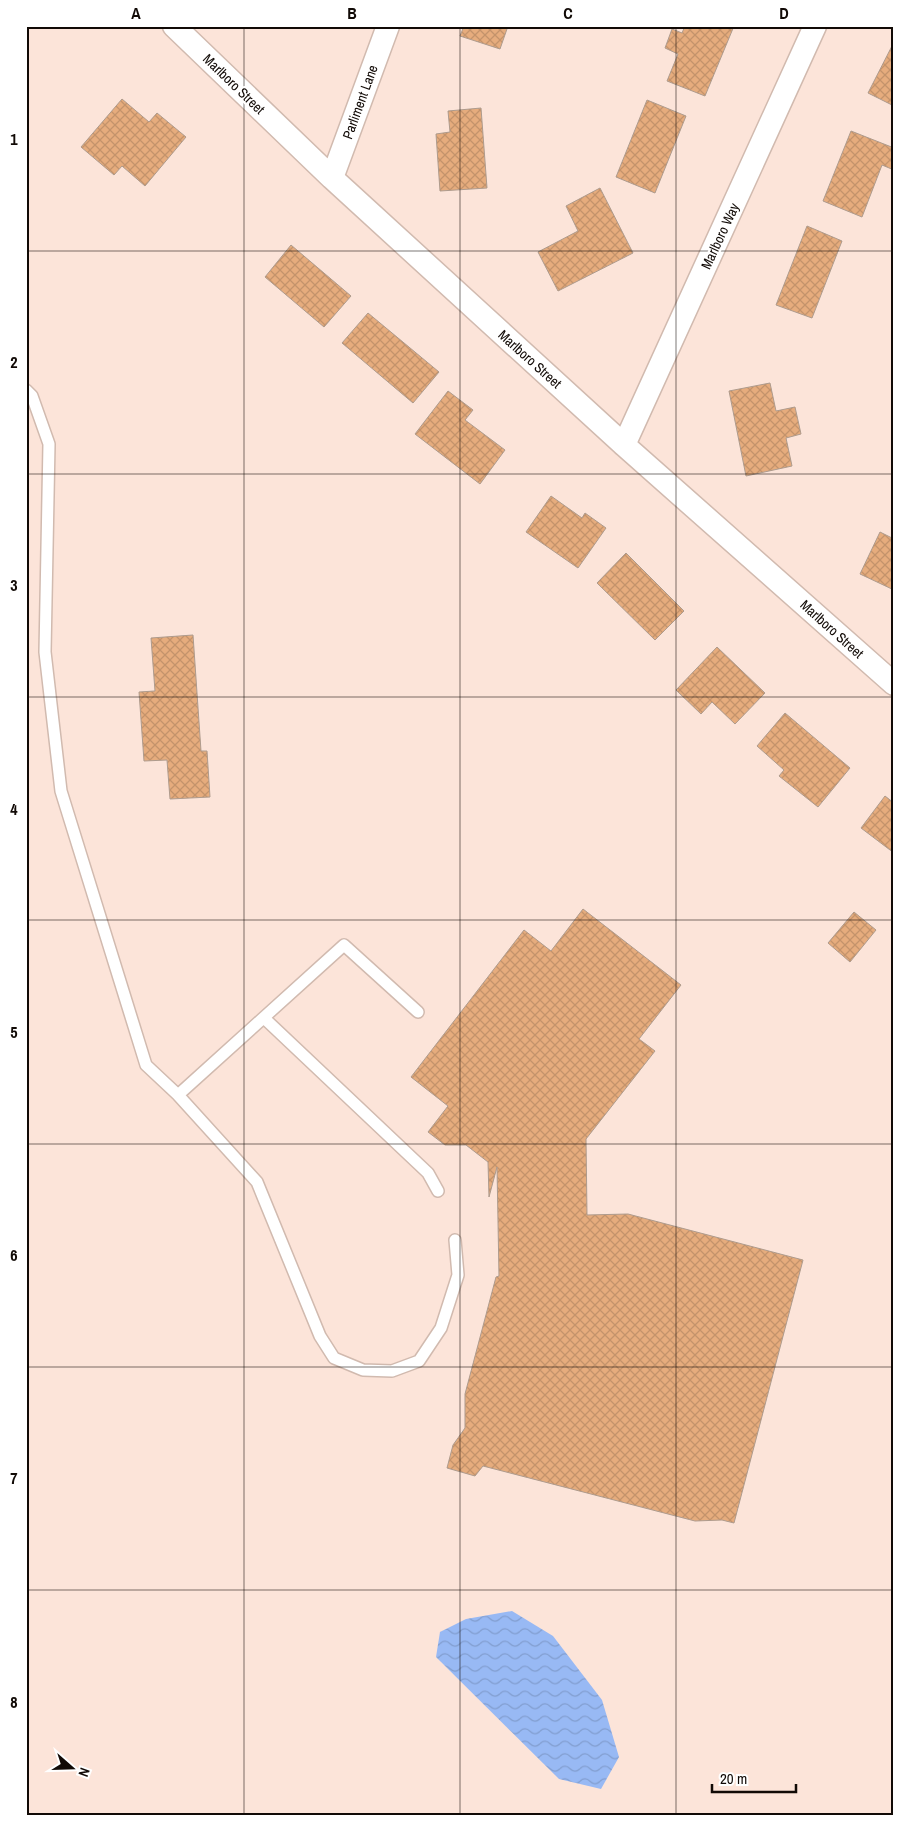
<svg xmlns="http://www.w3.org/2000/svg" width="920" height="1841" font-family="'Archivo Narrow',sans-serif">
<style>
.water{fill:url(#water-waves)}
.building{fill:url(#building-cross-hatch);stroke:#ae9b8d}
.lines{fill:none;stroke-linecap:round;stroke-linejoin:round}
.lane-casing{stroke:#d1baaf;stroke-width:14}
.street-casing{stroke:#d1baaf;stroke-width:25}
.lane{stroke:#fff;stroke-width:11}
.street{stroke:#fff;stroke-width:22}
.grid{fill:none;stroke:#110a06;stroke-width:1;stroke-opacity:0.55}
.labels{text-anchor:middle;stroke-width:4.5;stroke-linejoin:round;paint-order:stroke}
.street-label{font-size:14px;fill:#110a06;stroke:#fff}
.neatline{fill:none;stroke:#110a06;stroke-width:2}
.grid-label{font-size:16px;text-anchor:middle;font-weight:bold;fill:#110a06}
</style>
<defs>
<pattern id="water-waves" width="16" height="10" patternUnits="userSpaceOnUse" patternTransform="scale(1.25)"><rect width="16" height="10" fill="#98b9f4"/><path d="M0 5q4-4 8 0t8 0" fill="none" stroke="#829ed0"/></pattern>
<pattern id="building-cross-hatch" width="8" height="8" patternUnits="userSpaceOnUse" patternTransform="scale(1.25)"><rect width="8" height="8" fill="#e6ac7d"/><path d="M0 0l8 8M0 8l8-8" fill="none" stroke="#c4936b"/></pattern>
</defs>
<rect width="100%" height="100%" fill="#fce4d9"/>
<!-- water -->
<path class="water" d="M512 1611 553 1636 602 1700 619 1757 601 1789 559 1779 436 1657 440 1632 466 1619Z"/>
<!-- building -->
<path class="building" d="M464 26H508L500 49 460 36Z
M685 26H734L705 96 667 81 678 54 665 48 672 29 682 33Z
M894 42V106L868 93Z
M122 99 149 122 157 113 186 137 145 186 122 166 114 175 81 147Z
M647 100 686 116 655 193 616 177Z
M481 108 487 188 440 191 436 134 450 132 448 111Z
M851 131 894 148V170L882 165 862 217 823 201Z
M600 188 633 253 558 291 538 252 578 231 566 206Z
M807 226 842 241 812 318 776 305Z
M291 245 351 296 324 327 265 277Z
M368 313 439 372 413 403 342 343Z
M770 383 776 411 795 407 801 434 786 438 792 466 746 476 729 391Z
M448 391 473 410 465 420 505 450 480 484 415 434Z
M551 496 582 518 585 513 606 528 578 568 526 532Z
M880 532 894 539V590L860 574Z
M626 553 684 611 655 640 597 583Z
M193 635 201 751H207L210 797 170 799 167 760 144 761 139 692 155 691 151 638Z
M717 647 765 693 735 724 712 702 701 714 676 690Z
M785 713 850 768 818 807 779 776 784 770 757 746Z
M885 796 894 803V853L861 828Z
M583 909 681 985 639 1039 655 1051 586 1139 587 1215 628 1214 803 1260 734 1523 722 1520 695 1521 483 1466 475 1476 447 1468 453 1445 465 1428V1394L496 1277 499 1276 497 1167 489 1197 488 1162 466 1145H445L428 1132 448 1106 411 1077 524 930 551 951Z
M854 912 876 930 850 962 828 943Z"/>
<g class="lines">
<!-- lane casing -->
<g class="lane-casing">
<path id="lane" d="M26 390 32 396 49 444 45 652 61 791 146 1065 178 1095 344 945 418 1012
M264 1018 428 1173 438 1191
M178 1095 257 1182 320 1336 334 1358 363 1370 392 1371 419 1361 441 1328 458 1275 455 1240"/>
</g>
<!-- street casing -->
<g class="street-casing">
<path id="street" d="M174 26 332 178 624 445 894 684
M332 178 388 26
M624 445 815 26"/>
</g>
<!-- lane -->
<use href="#lane" class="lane"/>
<!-- street -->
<use href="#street" class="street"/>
</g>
<!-- grid -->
<path class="grid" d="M244 26V1815M460 26V1815M676 26V1815M26 251H894M26 474H894M26 697H894M26 920H894M26 1144H894M26 1367H894M26 1590H894"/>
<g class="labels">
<!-- street labels -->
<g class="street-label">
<text transform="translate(234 84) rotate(44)" y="5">Marlboro Street</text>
<text transform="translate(360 102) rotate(-70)" y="5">Parliment Lane</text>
<text transform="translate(720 236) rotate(-65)" y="5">Marlboro Way</text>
<text transform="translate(530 359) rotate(42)" y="5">Marlboro Street</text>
<text transform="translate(832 629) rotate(42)" y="5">Marlboro Street</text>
</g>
</g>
<!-- border -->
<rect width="920" height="1841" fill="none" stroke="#ffffff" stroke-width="55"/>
<!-- north arrow -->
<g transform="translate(72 1768) rotate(110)" stroke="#ffffff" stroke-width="4" paint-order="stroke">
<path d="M0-4L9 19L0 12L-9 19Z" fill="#110a06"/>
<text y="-8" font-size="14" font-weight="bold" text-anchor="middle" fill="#110a06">N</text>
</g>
<!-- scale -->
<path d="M712 1784v8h84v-8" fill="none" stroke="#110a06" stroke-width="2.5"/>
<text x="720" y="1784" font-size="15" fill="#110a06" stroke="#ffffff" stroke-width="4" paint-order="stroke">20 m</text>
<rect x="28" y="28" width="864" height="1786" class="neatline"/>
<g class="grid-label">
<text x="136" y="19">A</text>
<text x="352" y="19">B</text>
<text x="568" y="19">C</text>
<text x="784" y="19">D</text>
<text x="14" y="145">1</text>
<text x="14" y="368">2</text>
<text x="14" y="591">3</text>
<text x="14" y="815">4</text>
<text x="14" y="1038">5</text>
<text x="14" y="1261">6</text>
<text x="14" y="1484">7</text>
<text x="14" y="1708">8</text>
</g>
</svg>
